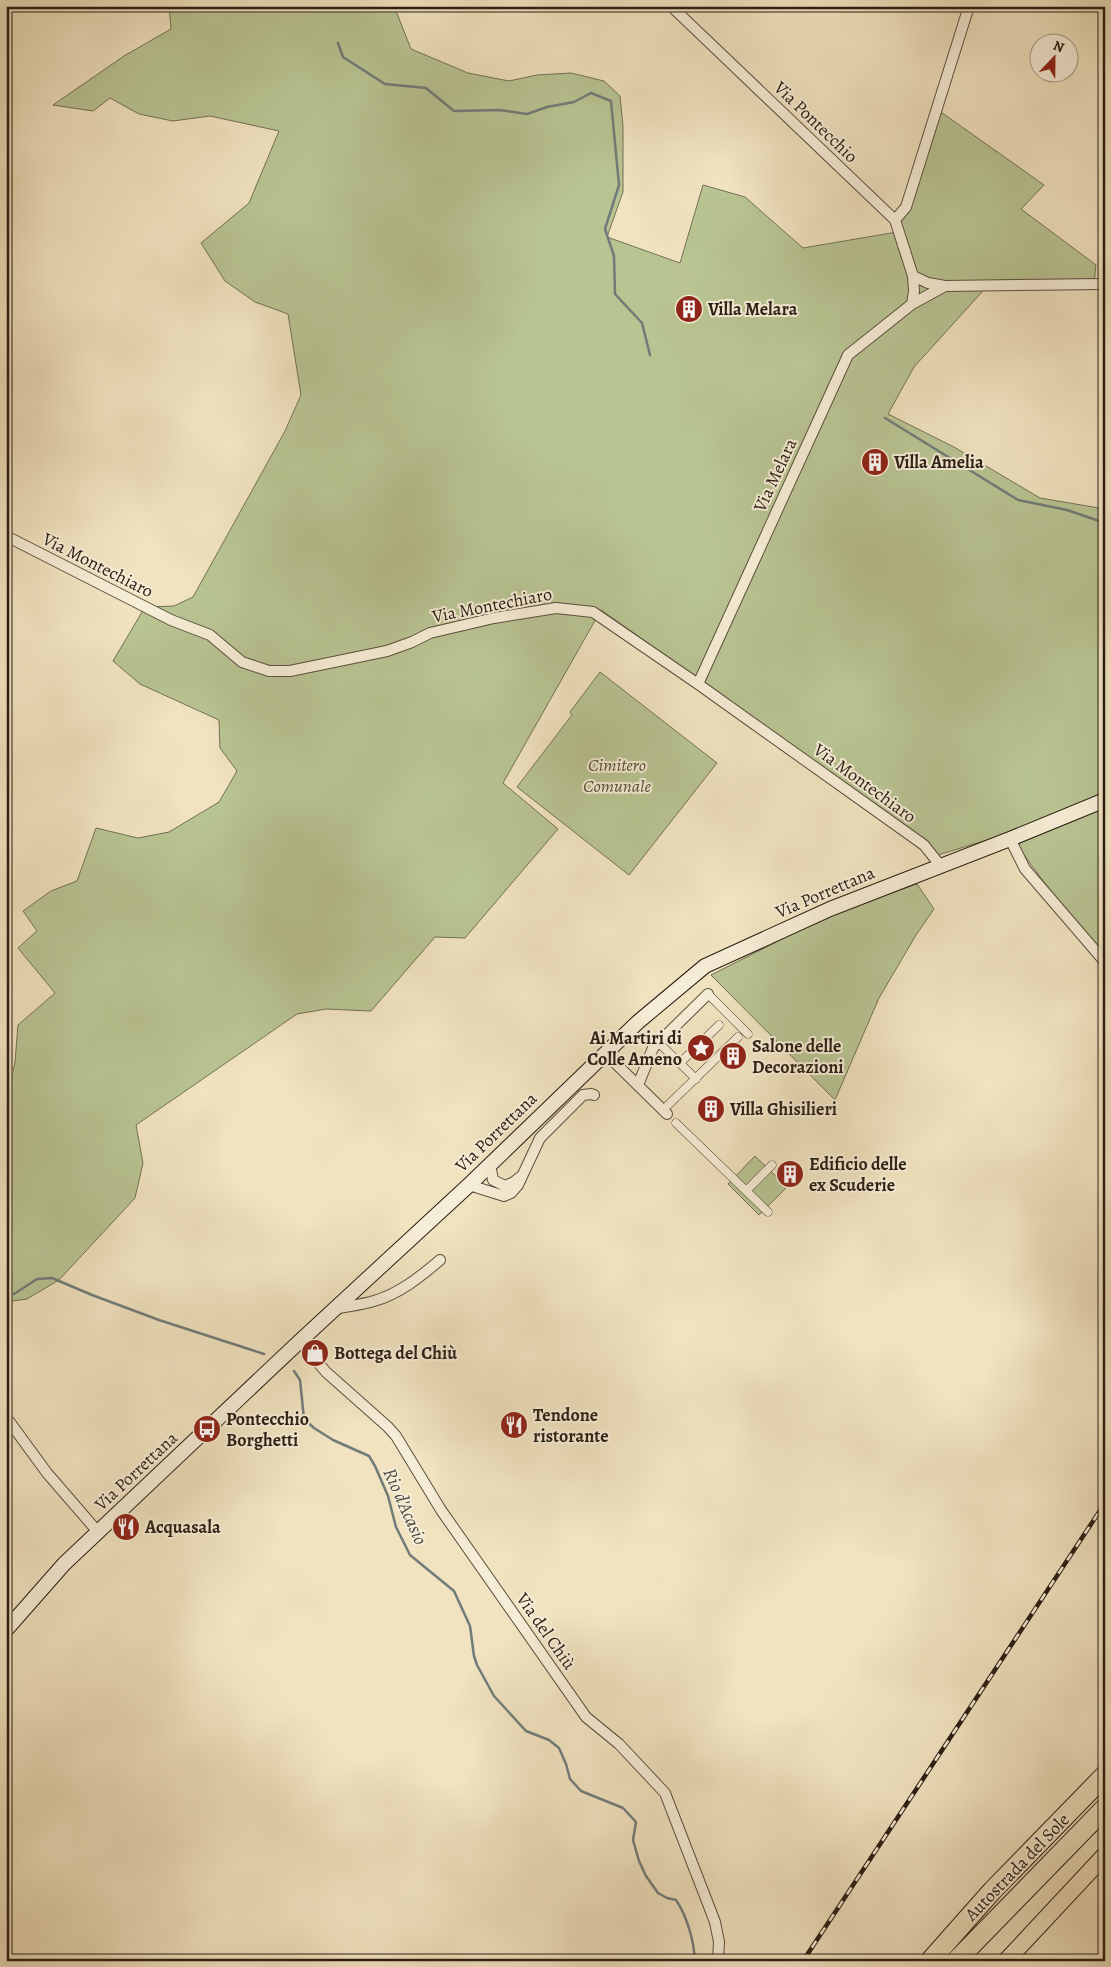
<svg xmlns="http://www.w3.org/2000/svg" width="1111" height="1967" font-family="Alegreya,serif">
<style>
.green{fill:#b9c493;stroke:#727154}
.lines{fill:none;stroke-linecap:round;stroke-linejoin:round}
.stream{stroke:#717c7a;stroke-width:2.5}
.pedestrian-casing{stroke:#5c4f3f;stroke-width:9}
.minor-casing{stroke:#5c4f3f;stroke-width:12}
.secondary-casing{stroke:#2a1e14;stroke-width:16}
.trunk-casing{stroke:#2a1e14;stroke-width:18}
.motorway-casing{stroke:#2a1e14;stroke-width:21}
.pedestrian{stroke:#f6edd6;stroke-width:8}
.minor{stroke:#f6edd6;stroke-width:10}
.secondary{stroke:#f6edd6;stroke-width:14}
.trunk{stroke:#f1e3c0;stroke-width:16}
.motorway{stroke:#f1e3c0;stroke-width:19}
.rail-casing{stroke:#2a1e14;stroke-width:4.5}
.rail{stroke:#f6edd6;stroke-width:2.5;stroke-dasharray:8;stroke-linecap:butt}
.labels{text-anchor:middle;stroke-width:4;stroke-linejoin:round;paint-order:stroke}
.street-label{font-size:18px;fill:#2a1e14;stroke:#f6edd6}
.poi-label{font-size:18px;font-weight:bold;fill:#2a1e14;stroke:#f6edd6;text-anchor:start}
.park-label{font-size:18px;font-style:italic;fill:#55503a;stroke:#f6edd6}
.water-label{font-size:19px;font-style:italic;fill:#4d4d47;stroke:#f6edd6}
</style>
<rect width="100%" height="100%" fill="#f1e3c0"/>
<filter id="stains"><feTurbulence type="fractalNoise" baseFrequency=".004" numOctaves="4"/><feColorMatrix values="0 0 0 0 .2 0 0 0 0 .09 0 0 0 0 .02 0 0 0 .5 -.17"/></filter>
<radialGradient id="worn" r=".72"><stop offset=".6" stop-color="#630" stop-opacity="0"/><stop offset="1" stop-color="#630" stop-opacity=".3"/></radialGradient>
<!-- green -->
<path class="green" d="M169 6H394L411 49 468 73 509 81 537 75 571 73 604 81 620 96 623 126V192L607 237 680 263 703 185 745 197 803 248 897 232 938 110 1044 185 1021 209 1096 265 1094 284 991 282 914 367 888 414 954 447 1040 498 1105 509V954C1072 915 1036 877 1010 833L938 855 705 683 601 610 503 783 558 829 465 938 435 937 371 1011 326 1009 297 1014 136 1125 143 1163 135 1198 59 1280 27 1299 6 1302V1090L9 1089 15 1062 18 1025 55 993 18 948 37 931 23 911 51 891 77 881 96 828 138 838 169 832 219 802 237 771 220 748 219 720 140 684 113 661 145 607 174 606 193 597 285 431 301 395 288 314 255 302 225 281 201 243 249 203 279 131 210 116 173 121 139 114 110 98 93 111 53 105 124 56 171 29Z
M600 672 717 763 629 875 517 787 572 715 570 712Z
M917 884 934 909 916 935 879 998 835 1100 711 975 832 914Z
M755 1156 787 1187 759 1215 728 1184Z"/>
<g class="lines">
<!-- stream -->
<path class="stream" d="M338 43 343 57 385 84 426 88 454 111 500 110 527 114 547 107 574 102 591 93 611 101 619 185 605 229 614 256 615 294 642 323 650 355
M885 418 1018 500 1067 510 1105 523
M6 1293 14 1294 37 1279 52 1278 92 1295 159 1320 264 1354
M294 1371 300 1380 304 1419 314 1428 333 1440 369 1456 375 1466 388 1496 396 1527 410 1555 454 1591 470 1626 474 1656 477 1665 494 1696 526 1731 549 1740 559 1748 566 1764 570 1779 581 1791 623 1808 636 1822 633 1840 639 1861 646 1876 658 1893 667 1898 676 1900C687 1916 694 1941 695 1961"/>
<!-- pedestrian casing -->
<g class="pedestrian-casing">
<path id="pedestrian" d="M708 994 748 1034
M659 1043 696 1079
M680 1063 719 1025
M663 1110 738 1037
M676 1123 768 1212
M746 1191 772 1165"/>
</g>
<!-- minor casing -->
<g class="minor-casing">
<path id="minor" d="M671 6 895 220 913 276 914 291 912 304 945 286
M895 220 906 207 969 6
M913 276 928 283 945 286 1105 284
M6 536 171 620 210 635 242 662 269 671H290L387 651 412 642 430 633 494 618 556 608 593 612 698 684 924 845 940 865
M698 684 848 355 912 304
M1010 839 1025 869 1105 962
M605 1053 667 1114
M638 1085 653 1048 708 994
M490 1164 493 1180 505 1186 514 1182 520 1177
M469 1185 504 1196 511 1193 518 1185 540 1138 583 1095 591 1094 594 1095
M335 1309C348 1306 361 1305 374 1301 399 1294 420 1277 440 1260
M300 1341 326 1372 388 1427 396 1436 441 1510 586 1717 619 1744 665 1793 715 1922 719 1942 718 1961
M6 1417 47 1473 98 1532"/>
</g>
<!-- secondary casing -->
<g class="secondary-casing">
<path id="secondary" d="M6 1630 64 1564 300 1341 469 1185 638 1022 705 966 830 909 1010 839 1105 800"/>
</g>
<!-- trunk casing -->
<g class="trunk-casing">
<path id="trunk" d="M1006 1961 1105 1855"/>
</g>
<!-- motorway casing -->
<g class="motorway-casing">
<path id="motorway" d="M930 1961 992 1891 1105 1775
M956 1961 1105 1808"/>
</g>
<!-- pedestrian -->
<use href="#pedestrian" class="pedestrian"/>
<!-- minor -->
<use href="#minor" class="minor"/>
<!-- secondary -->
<use href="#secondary" class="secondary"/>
<!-- trunk -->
<use href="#trunk" class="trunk"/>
<!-- motorway -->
<use href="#motorway" class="motorway"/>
<!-- rail casing -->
<g class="rail-casing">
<path id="rail" d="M803 1961 1105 1503"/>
</g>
<!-- rail -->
<use href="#rail" class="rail"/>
</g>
<!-- icons -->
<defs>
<g id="building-disc" transform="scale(1.4375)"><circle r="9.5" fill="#8f2418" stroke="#f6edd6"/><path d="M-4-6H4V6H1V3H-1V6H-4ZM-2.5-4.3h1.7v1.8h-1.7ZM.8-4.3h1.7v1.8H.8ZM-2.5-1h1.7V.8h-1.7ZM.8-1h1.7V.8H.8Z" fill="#fff"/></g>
<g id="sight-disc" transform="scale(1.4375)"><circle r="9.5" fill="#8f2418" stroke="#f6edd6"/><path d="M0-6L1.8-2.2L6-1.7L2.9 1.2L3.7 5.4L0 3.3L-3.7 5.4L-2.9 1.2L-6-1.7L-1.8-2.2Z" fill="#fff"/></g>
<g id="shop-disc" transform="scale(1.4375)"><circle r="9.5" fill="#8f2418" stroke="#f6edd6"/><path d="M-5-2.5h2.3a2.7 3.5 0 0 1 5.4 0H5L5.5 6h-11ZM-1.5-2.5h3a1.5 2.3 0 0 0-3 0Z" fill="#fff"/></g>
<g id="restaurant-disc" transform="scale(1.4375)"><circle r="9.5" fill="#8f2418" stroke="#f6edd6"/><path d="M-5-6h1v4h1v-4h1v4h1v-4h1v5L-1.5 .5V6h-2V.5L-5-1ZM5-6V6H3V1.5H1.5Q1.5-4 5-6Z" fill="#fff"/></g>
<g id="bus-disc" transform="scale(1.4375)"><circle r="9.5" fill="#8f2418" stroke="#f6edd6"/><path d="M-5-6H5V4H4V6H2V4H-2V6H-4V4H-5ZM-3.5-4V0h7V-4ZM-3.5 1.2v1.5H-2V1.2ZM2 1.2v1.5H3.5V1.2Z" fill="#fff"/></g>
</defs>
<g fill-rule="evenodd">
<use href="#building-disc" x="689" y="309"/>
<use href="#building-disc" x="875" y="462"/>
<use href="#sight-disc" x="701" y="1048"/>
<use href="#building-disc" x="733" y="1056"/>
<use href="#building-disc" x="711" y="1109"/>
<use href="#building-disc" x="790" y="1174"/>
<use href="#shop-disc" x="315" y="1353"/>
<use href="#restaurant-disc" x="514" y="1425"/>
<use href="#bus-disc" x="207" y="1429"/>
<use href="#restaurant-disc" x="126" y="1527"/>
</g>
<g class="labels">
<!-- street labels -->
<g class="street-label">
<text transform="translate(816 122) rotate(44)" y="6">Via Pontecchio</text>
<text transform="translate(775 475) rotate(-65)" y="6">Via Melara</text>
<text transform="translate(98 565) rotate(27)" y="6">Via Montechiaro</text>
<text transform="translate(492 605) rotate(-11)" y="6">Via Montechiaro</text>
<text transform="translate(865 783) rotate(36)" y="6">Via Montechiaro</text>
<text transform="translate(825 892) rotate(-23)" y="6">Via Porrettana</text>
<text transform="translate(496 1132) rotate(-44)" y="6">Via Porrettana</text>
<text transform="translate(136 1471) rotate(-43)" y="6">Via Porrettana</text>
<text transform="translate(546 1631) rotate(55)" y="6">Via del Chiù</text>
<text transform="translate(1017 1867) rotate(-46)" y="6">Autostrada del Sole</text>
</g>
<!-- poi labels -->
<g class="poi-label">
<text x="708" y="315">Villa Melara</text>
<text x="894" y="468">Villa Amelia</text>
<text x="682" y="1044" text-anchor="end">Ai Martiri di<tspan x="682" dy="21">Colle Ameno</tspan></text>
<text x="752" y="1052">Salone delle<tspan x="752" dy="21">Decorazioni</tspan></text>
<text x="730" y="1115">Villa Ghisilieri</text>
<text x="809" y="1170">Edificio delle<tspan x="809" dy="21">ex Scuderie</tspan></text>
<text x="334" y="1359">Bottega del Chiù</text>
<text x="533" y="1421">Tendone<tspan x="533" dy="21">ristorante</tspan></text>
<text x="226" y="1425">Pontecchio<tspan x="226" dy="21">Borghetti</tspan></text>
<text x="145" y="1533">Acquasala</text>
</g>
<!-- park labels -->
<g class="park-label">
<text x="617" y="771">Cimitero<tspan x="617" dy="21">Comunale</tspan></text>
</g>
<!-- water labels -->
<g class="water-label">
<text transform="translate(406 1506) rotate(66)" y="7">Rio d'Acasio</text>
</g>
</g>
<!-- margin -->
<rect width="1111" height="1967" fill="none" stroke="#f1e3c0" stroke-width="25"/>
<rect x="8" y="8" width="1096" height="1952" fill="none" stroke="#2a1e14" stroke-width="2.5"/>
<rect x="12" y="12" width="1086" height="1942" fill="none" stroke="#2a1e14"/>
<!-- north arrow -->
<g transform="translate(1054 58) rotate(22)"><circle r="24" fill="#f6edd6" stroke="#a49a88"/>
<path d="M0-4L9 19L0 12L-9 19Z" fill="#8f2418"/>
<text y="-8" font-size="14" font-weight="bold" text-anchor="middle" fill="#2a1e14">N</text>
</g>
<rect width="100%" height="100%" filter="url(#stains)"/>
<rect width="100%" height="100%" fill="url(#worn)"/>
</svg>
